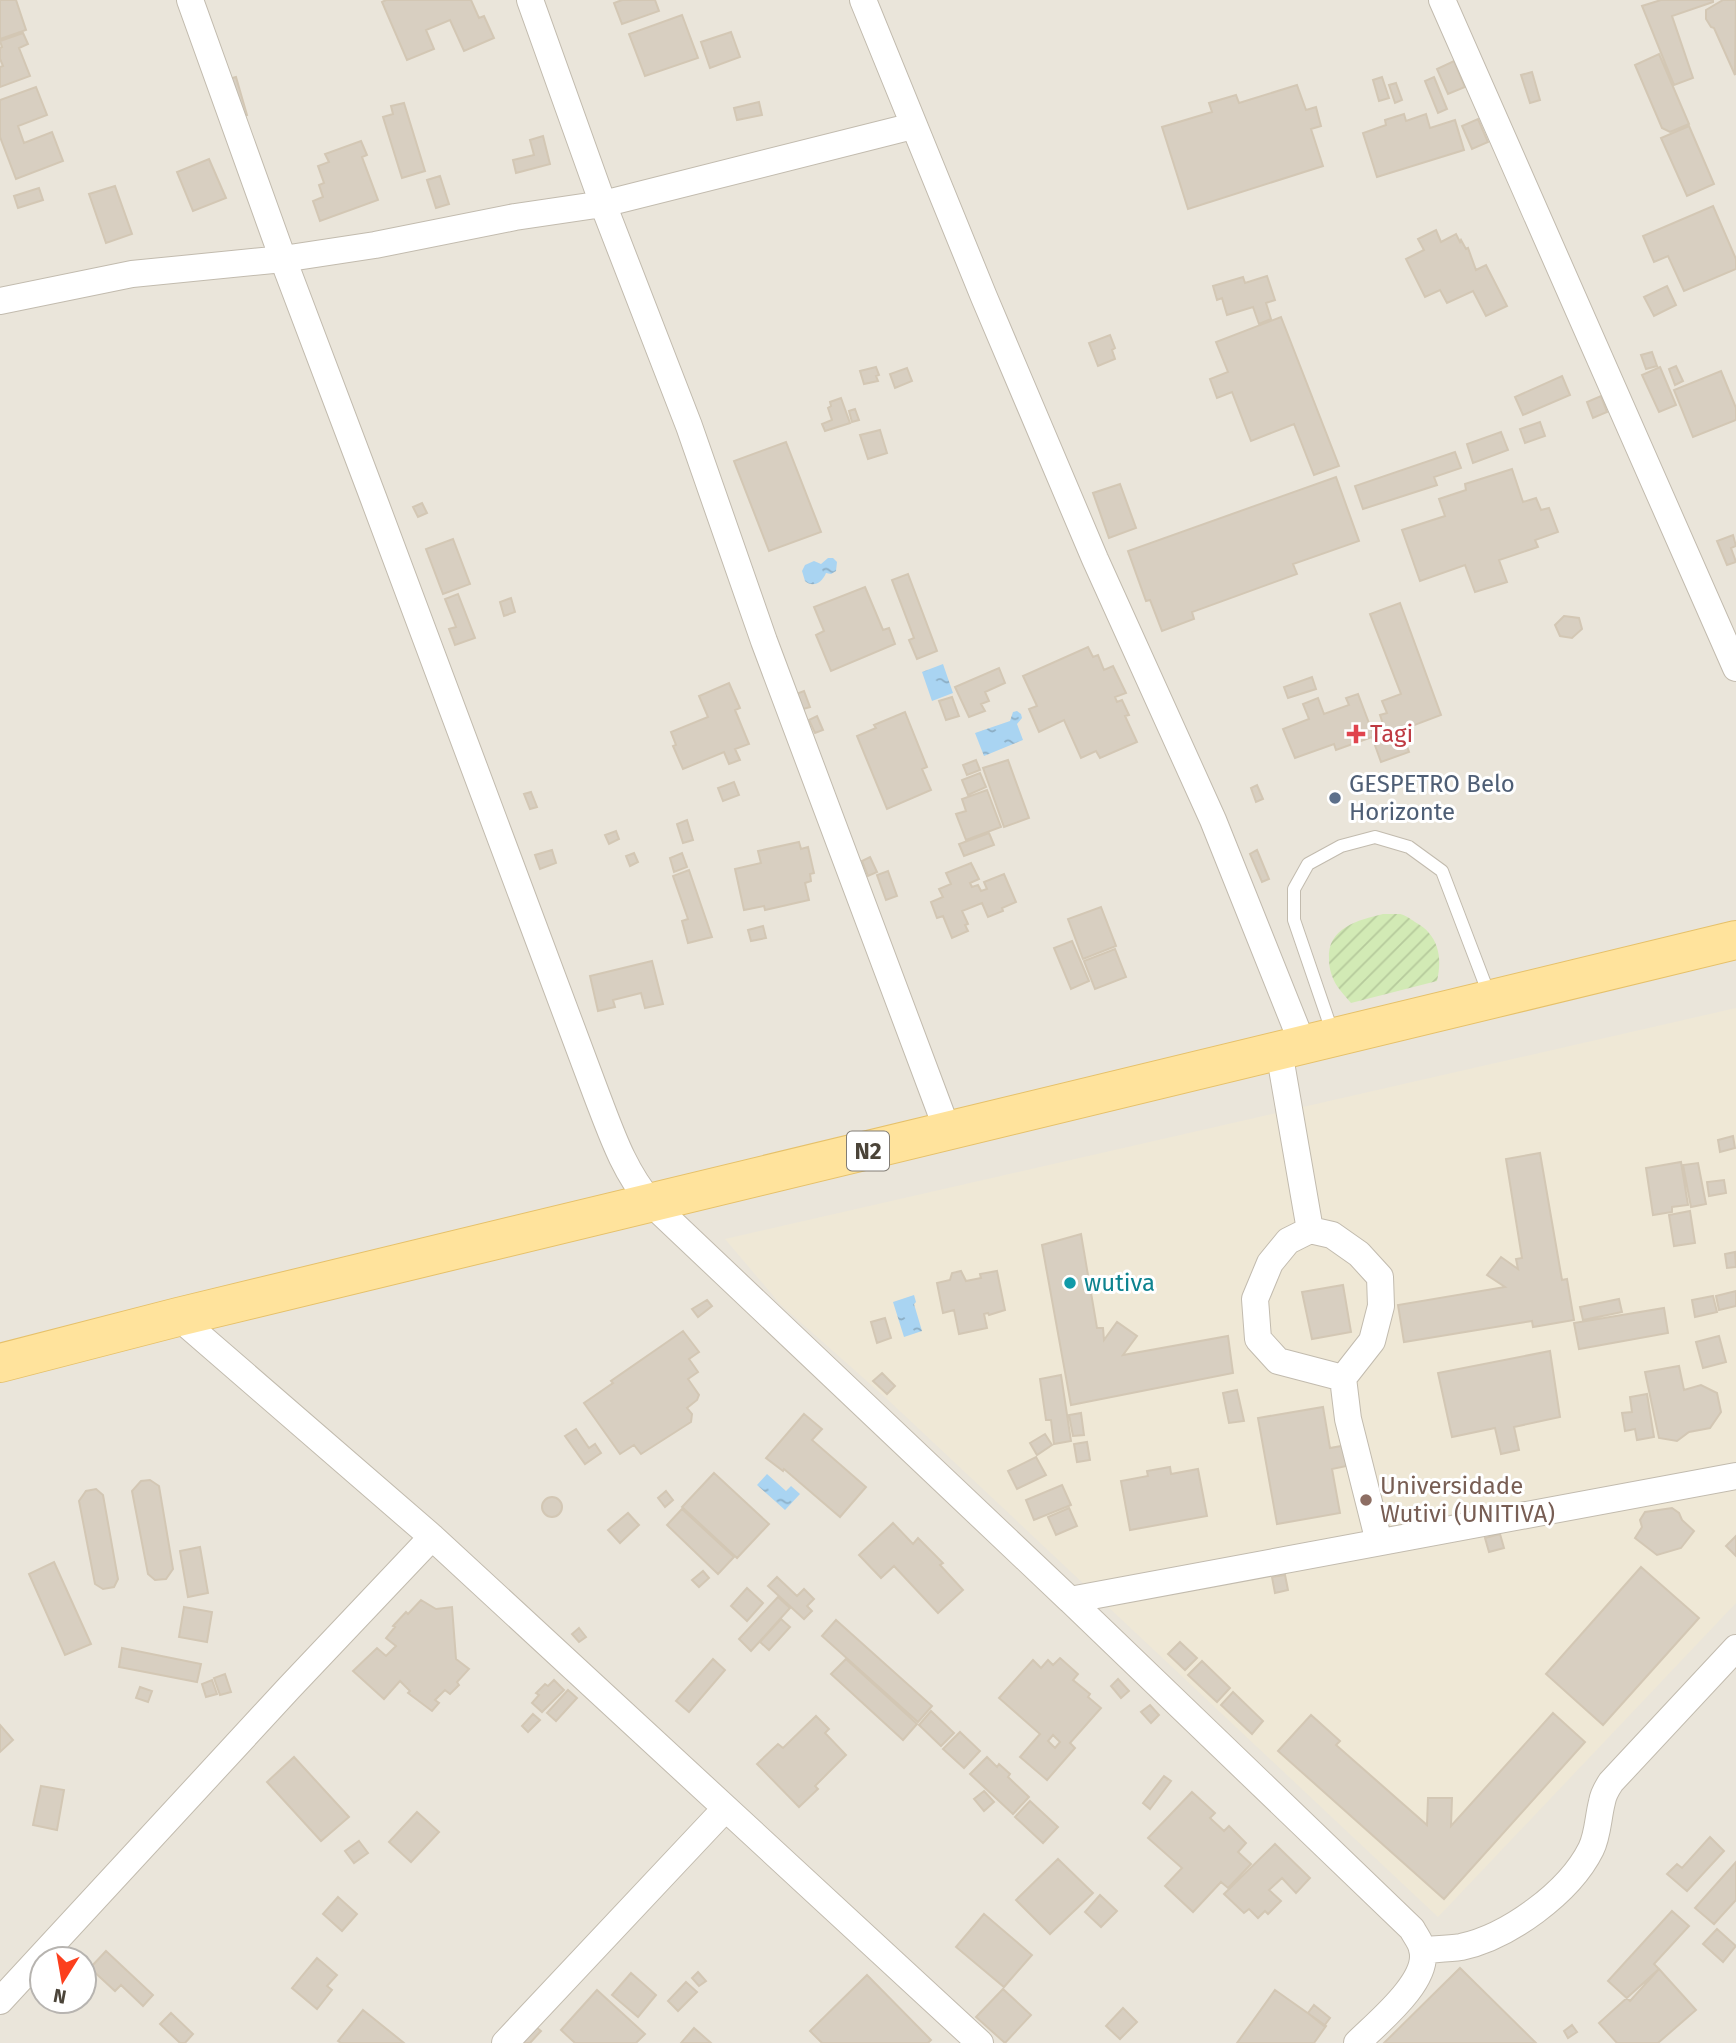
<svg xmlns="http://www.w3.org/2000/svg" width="1736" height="2043" font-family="'Fira Sans',sans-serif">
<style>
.residential{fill:#eae5da;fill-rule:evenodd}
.education{fill:#efe8d6}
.garden{fill:url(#garden-furrows)}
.water{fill:url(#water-ripples)}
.building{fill:#d8cfc1;stroke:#d3c7b4;stroke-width:2;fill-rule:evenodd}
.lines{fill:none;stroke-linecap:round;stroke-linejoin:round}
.lane-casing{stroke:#c2bbae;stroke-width:14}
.street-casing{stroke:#c2bbae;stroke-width:28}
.primary-casing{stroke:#e6c16a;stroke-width:40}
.lane{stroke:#fff;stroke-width:12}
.street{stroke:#fff;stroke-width:26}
.primary{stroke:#ffe39c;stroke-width:38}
.health-dot{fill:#e0444e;stroke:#fff;stroke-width:2.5}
.service-dot{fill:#5c6f8a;stroke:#fff;stroke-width:2.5}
.culture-dot{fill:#0f9aa8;stroke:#fff;stroke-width:2.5}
.education-dot{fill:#8d6e63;stroke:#fff;stroke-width:2.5}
.labels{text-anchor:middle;stroke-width:6;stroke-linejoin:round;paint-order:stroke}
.shield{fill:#fff;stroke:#817c74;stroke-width:2}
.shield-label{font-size:23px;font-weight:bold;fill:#4b4439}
.health-label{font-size:24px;fill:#be3a42;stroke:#fff;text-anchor:start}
.service-label{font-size:24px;fill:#4e5e75;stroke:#fff;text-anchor:start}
.culture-label{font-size:24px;fill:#0d838f;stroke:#fff;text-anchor:start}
.education-label{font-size:24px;fill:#785e54;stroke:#fff;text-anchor:start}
</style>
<defs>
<pattern id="garden-furrows" width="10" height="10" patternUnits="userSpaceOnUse" patternTransform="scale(1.75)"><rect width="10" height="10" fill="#d2eab5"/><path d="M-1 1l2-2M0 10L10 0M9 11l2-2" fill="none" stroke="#b6ca9c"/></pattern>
<pattern id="water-ripples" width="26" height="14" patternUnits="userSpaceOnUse" patternTransform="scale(1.75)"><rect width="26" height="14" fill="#a9d4f2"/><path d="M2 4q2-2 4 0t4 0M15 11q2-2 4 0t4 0" fill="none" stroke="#8caec5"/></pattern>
</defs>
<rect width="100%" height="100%" fill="#f6f3ec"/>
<!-- residential -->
<path class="residential" d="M0 0H1736V2043H0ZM42 1959H84V2001H42Z"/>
<!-- education -->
<path class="education" d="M1736 1008V1603L1438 1917 886 1398 781 1305 725 1239Z"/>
<!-- garden -->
<path class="garden" d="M1383 914C1388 914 1394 914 1400 914 1405 915 1411 919 1415 922 1438 934 1443 957 1437 981L1351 1003C1346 997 1341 992 1337 986 1332 978 1329 969 1329 959 1327 928 1358 920 1383 914Z"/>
<!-- water -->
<path class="water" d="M828 558H833L837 562 836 571 831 574 826 573C822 583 813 588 805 581L802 571 805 565 814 561 821 564Z
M943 664 953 693 932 701 922 672Z
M1017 711 1021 714 1022 718 1017 724 1023 740 984 756 975 733 1010 721 1013 712Z
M914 1295 916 1302 914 1304 922 1331 904 1337 893 1302Z
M767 1474 786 1491 791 1486 800 1494 785 1510 757 1485Z"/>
<!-- building -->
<path class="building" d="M0 0H16L26 30 0 39Z
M386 0H471L479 18 484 16 494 38 464 51 450 20 426 30 434 49 407 60 382 2Z
M622 0H655L659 11 622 24 614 3Z
M1661 0H1713V2L1672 16 1693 78 1674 85 1642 6Z
M1723 0H1736L1735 75 1714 28 1711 27 1706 19V10Z
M682 15 698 58 645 76 629 34Z
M731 32 740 57 710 68 701 42Z
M23 33 28 44 19 48 30 76 0 87V67L3 66 0 59V48L2 47 0 41Z
M1659 54 1689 124 1670 132 1662 128 1635 65Z
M1454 61 1465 87 1448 94 1437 69Z
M1532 72 1540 100 1530 103 1521 75Z
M236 77 247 115 237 118 225 80Z
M1382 77 1389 98 1379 101 1373 80Z
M1434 77 1447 109 1438 113 1425 81Z
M1396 83 1402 100 1395 103 1389 85Z
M1297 85 1306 110 1316 107 1321 126 1311 129 1323 166 1188 209 1162 127 1212 112 1209 103 1236 95 1239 103Z
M36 87 47 115 18 126 24 143 52 132 63 161 16 179 0 137V100Z
M759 102 762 115 737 120 734 108Z
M404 103 425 171 402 178 383 117 393 114 391 106Z
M1404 114 1406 121 1426 114 1430 128 1455 120 1464 150 1377 177 1363 133 1386 125 1385 120Z
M1478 119 1488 142 1472 149 1462 126Z
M1689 126 1714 184 1687 196 1661 138Z
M543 136 550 164 516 173 513 160 534 155 530 140Z
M361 141 367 155 362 157 378 200 320 221 313 201 323 197 319 185 324 183 318 166 329 162 325 154Z
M209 159 226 198 193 211 177 172Z
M440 176 449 204 436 208 427 180Z
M115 186 132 234 106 243 89 194Z
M39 188 43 200 18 208 14 196Z
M1713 206 1736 259V269L1684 291 1668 256 1654 262 1643 236Z
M1436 230 1441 242 1456 234 1460 242 1461 240 1466 249 1468 248 1476 270 1486 265 1507 306 1486 316 1473 291 1447 303 1440 290 1425 297 1406 259 1424 250 1418 239Z
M1267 276 1275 300 1266 303 1271 319 1259 324 1253 307 1227 315 1222 298 1217 300 1213 286 1243 277 1245 283Z
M1667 286 1676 305 1654 316 1644 297Z
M1281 317 1339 466 1314 475 1294 424 1251 441 1232 392 1217 398 1210 379 1228 372 1216 342Z
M1110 335 1115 348 1112 350 1115 359 1098 366 1089 343Z
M1652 352 1657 366 1646 369 1641 355Z
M1676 366 1683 381 1675 385 1669 369Z
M876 367 879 375 876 376 878 381 864 384 860 371Z
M1660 367 1676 405 1659 412 1642 375Z
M907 368 912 381 895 388 890 374Z
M1721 371 1736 408V420L1693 437 1674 390Z
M1562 376 1570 395 1523 415 1515 397Z
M1601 396 1607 412 1593 418 1587 402Z
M841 398 850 423 825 431 822 424 832 420 828 408 831 406 830 402Z
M855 409 859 420 852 422 849 411Z
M1540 422 1545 436 1525 443 1520 429Z
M880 430 887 453 868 459 860 435Z
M1501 432 1508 450 1473 463 1467 444Z
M786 442 821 532 769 551 734 461Z
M1455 452 1461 468 1434 477 1437 485 1363 509 1355 486Z
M1512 469 1523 502 1536 498 1541 510 1549 508 1558 532 1535 540 1538 547 1499 560 1507 582 1475 592 1465 565 1420 581 1402 530 1445 516 1439 499 1466 490 1465 484Z
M1336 477 1359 541 1293 564 1297 574 1192 612 1194 619 1162 631 1150 600 1146 601 1128 551Z
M1120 484 1136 528 1109 538 1093 493Z
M422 503 427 513 418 517 413 507Z
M1733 535 1736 546 1731 548 1736 562 1727 565 1717 541Z
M453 539 470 584 443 594 426 549Z
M908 574 937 651 917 659 909 640 914 638 892 580Z
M865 587 883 630 889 628 895 644 831 671 816 635 824 631 814 607Z
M458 594 475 638 455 645 449 629 456 627 445 599Z
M511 598 515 612 504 616 500 602Z
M1400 603 1441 715 1401 730 1409 752 1381 762 1372 737 1336 750 1334 744 1295 758 1283 729 1309 719 1303 704 1318 698 1324 714 1349 705 1346 698 1358 694 1372 731 1384 727 1380 715 1387 713 1382 701 1401 694 1370 614Z
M1564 616 1579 618 1582 629 1572 638 1560 636 1555 625Z
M1088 647 1093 657 1098 655 1104 670 1113 666 1126 693 1115 697 1117 702 1122 700 1129 715 1125 716 1137 742 1100 758 1096 751 1081 758 1064 720 1039 732 1029 709 1037 706 1023 676Z
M999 668 1005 683 985 692 989 701 981 704 985 711 969 717 955 687Z
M1312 677 1316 689 1288 698 1284 687Z
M729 683 740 708 735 710 749 744 735 749 740 760 729 764 724 752 683 769 673 746 676 745 671 732 708 717 699 696Z
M804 691 810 707 803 709 796 694Z
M952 697 959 716 946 720 939 701Z
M905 712 927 767 922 769 931 790 887 809 857 736 876 728 874 725Z
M817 716 823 730 815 733 809 720Z
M976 760 980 770 967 775 963 765Z
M1008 760 1029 818 1004 827 983 768Z
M980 773 986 787 968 795 962 780Z
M734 782 739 795 723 801 718 788Z
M1257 785 1263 799 1256 802 1251 788Z
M987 790 1001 827 966 840 956 814 966 811 962 799Z
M531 792 537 807 530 809 524 794Z
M687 820 693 840 683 843 677 824Z
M616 831 619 839 609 844 605 835Z
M989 833 994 845 964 856 959 844Z
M799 842 801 849 808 847 814 873 810 874 811 881 805 883 809 900 765 910 764 906 744 910 735 869 761 863 758 851Z
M552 850 556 863 540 869 535 855Z
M1257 850 1269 879 1262 882 1250 854Z
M634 853 638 862 630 866 626 856Z
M682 853 687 867 674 872 670 858Z
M870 857 877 872 868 876 862 861Z
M971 863 979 879 970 883 972 887 978 885 981 891 987 889 984 882 1004 874 1016 902 1002 908 1003 911 988 917 982 903 962 911 968 924 965 925 968 931 952 938 943 916 937 918 931 902 943 897 939 889 951 884 946 873Z
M689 870 712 937 688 943 682 921 688 919 673 876Z
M888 871 897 896 886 900 877 875Z
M1101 907 1116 946 1083 959 1068 919Z
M763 926 766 938 751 941 748 930Z
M1072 941 1089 981 1071 989 1054 948Z
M1115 949 1126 977 1095 989 1084 961Z
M652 961 663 1004 645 1008 641 993 613 1000 615 1007 598 1011 590 976Z
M1733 1136 1735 1148 1720 1152 1718 1140Z
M1540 1153 1562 1280 1567 1279 1574 1320 1533 1327 1532 1321 1404 1342 1398 1305 1505 1287 1487 1275 1501 1257 1518 1269 1516 1259 1522 1258 1506 1159Z
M1681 1162 1688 1205 1672 1207V1212L1653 1215 1646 1168Z
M1698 1163 1706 1204 1691 1207 1683 1165Z
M1724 1180 1726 1193 1709 1196 1707 1182Z
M1690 1211 1695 1243 1674 1246 1669 1215Z
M1081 1234 1097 1328H1103L1104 1340 1117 1322 1137 1336 1123 1355 1228 1336 1233 1373 1071 1405 1042 1245Z
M1735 1252 1736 1267 1727 1268 1725 1254Z
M961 1271 966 1281 981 1278 980 1274 997 1271 1005 1310 989 1315 988 1313 984 1314 987 1328 959 1334 954 1310 943 1313 937 1283 950 1280 952 1273Z
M1343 1285 1351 1332 1312 1339 1302 1292Z
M1736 1291V1306L1719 1310 1716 1296Z
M1713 1296 1717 1312 1695 1317 1692 1300Z
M1619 1299 1622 1312 1583 1320 1580 1307Z
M707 1300 712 1306 698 1317 692 1309Z
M1664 1308 1668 1333 1579 1349 1574 1323Z
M885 1318 891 1338 877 1343 871 1322Z
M683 1331 699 1352 689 1359 698 1372 688 1379 699 1395 697 1400 687 1408 692 1414 691 1422 641 1454 634 1445 620 1454 584 1403 613 1383 611 1381Z
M1719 1336 1726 1362 1703 1368 1696 1342Z
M1550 1351 1560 1417 1514 1427 1519 1450 1501 1454 1495 1428 1452 1437 1438 1373Z
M1679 1366 1684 1390 1701 1385 1717 1393 1721 1412 1710 1428 1689 1432 1677 1441 1659 1438 1645 1372Z
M882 1373 895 1386 887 1394 873 1381Z
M1061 1375 1071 1441 1054 1444 1051 1420H1046L1040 1379Z
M1237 1390 1244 1421 1229 1423 1223 1393Z
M1647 1394 1654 1437 1637 1440 1635 1429 1625 1431 1622 1413 1632 1412 1630 1397Z
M1323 1407 1330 1448 1347 1445 1351 1465 1332 1469 1340 1513 1277 1524 1258 1418Z
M1081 1413 1084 1435 1073 1436 1069 1415Z
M804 1414 822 1429 812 1440 866 1487 840 1517 784 1469 783 1471 766 1458Z
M576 1429 589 1448 595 1444 601 1453 585 1464 565 1436Z
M1045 1434 1052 1445 1037 1455 1030 1443Z
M1087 1442 1090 1460 1077 1462 1074 1444Z
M1036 1457 1046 1475 1017 1489 1008 1471Z
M1170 1467 1171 1474 1198 1469 1207 1516 1130 1530 1121 1481 1148 1476 1147 1471Z
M714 1473 769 1524 737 1558 682 1507Z
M150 1480 159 1486 173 1569 166 1579 155 1580 148 1574 132 1491 141 1481Z
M1062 1485 1071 1505 1034 1520 1026 1500Z
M96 1489 103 1495 118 1579 114 1587 103 1589 95 1584 79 1501 86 1491Z
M666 1491 673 1500 665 1507 658 1498Z
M542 1507a10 10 0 1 1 20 0a10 10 0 1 1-20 0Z
M1069 1508 1077 1526 1056 1535 1048 1517Z
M1672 1508 1679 1513 1682 1520 1694 1531 1681 1548 1657 1555 1635 1538 1642 1527 1640 1520 1645 1512Z
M682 1509 734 1557 718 1574 667 1525Z
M628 1513 639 1525 620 1543 608 1530Z
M893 1523 913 1544 918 1538 943 1563 940 1565 963 1590 938 1613 894 1566 881 1578 859 1555Z
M1500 1534 1504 1548 1489 1552 1485 1538Z
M1736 1536V1556L1726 1546Z
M200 1547 208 1593 188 1597 180 1551Z
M54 1562 91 1644 65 1655 29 1574Z
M1641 1567 1699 1618 1603 1725 1546 1674Z
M703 1571 709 1578 699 1587 692 1580Z
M1285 1575 1288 1590 1275 1593 1272 1577Z
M777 1577 797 1596 804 1589 814 1599 807 1606 812 1611 804 1619 768 1586Z
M747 1588 763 1603 747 1621 731 1606Z
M778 1597 790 1608 751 1651 739 1639Z
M421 1600 436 1609 452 1607 456 1659 469 1669 457 1682 459 1685 450 1694 445 1690 435 1700 439 1703 432 1711 408 1693 410 1691 400 1681 384 1699 353 1671 377 1648 386 1656 396 1646 386 1638 395 1627 393 1626 406 1612 408 1614Z
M184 1607 212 1612 207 1642 179 1637Z
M781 1619 790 1627 769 1650 760 1642Z
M836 1620 932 1706 918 1722 822 1636Z
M579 1628 586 1637 579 1642 572 1634Z
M1180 1642 1197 1658 1185 1670 1168 1654Z
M122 1648 201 1664 197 1682 119 1667Z
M1060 1658 1078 1674 1073 1680 1090 1694 1088 1697 1101 1708 1070 1743 1075 1748 1047 1780 1020 1757 1040 1734 999 1698 1033 1660 1041 1668 1048 1660 1053 1665ZM1053 1735 1060 1742 1055 1748 1048 1741Z
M713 1659 725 1670 689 1712 676 1701Z
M846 1659 917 1724 903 1740 831 1674Z
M1202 1661 1230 1688 1217 1702 1188 1675Z
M225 1674 231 1692 220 1695 214 1678Z
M1118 1679 1129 1691 1121 1698 1111 1686Z
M212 1680 217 1694 206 1697 202 1684Z
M554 1680 564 1690 542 1712 532 1703 539 1695 536 1693 545 1684 548 1686Z
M140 1687 152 1691 148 1702 136 1698Z
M568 1690 577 1698 556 1721 547 1713Z
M1233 1692 1263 1721 1252 1734 1221 1705Z
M1150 1705 1159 1715 1151 1723 1141 1712Z
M931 1711 954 1733 941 1746 919 1725Z
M1553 1713 1585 1742 1444 1899 1278 1751 1311 1715 1340 1741 1336 1745 1427 1825 1428 1798H1452L1451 1826Z
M533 1714 540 1720 528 1732 522 1726Z
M816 1716 829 1729 825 1733 846 1755 815 1786 818 1789 799 1807 757 1764 778 1744 783 1748Z
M0 1725 13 1740 0 1752Z
M960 1732 980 1751 964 1768 943 1749Z
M294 1757 349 1817 321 1841 267 1782Z
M987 1757 997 1767 999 1764 1010 1774 1008 1777 1029 1797 1013 1814 970 1774Z
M1164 1776 1171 1781 1150 1809 1143 1803Z
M41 1786 64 1790 57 1830 33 1825Z
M984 1791 994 1802 984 1811 974 1799Z
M1192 1792 1215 1813 1210 1818 1224 1831 1229 1826 1246 1843 1238 1852 1251 1864 1228 1888 1221 1882 1193 1912 1165 1886 1182 1868 1148 1838Z
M1030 1801 1058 1827 1043 1843 1015 1817Z
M417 1812 439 1832 411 1862 389 1842Z
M1710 1837 1724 1851 1687 1891 1667 1874 1677 1864 1682 1868Z
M359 1841 368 1853 354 1863 345 1851Z
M1275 1844 1310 1878 1296 1893 1282 1878 1269 1890 1281 1901 1268 1914 1265 1911 1258 1918 1249 1909 1244 1913 1224 1894Z
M1058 1859 1093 1893 1050 1934 1016 1900Z
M1736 1862V1900L1714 1924 1695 1908Z
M1100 1895 1117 1911 1101 1927 1085 1912Z
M338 1897 357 1914 342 1931 323 1914Z
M1672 1911 1689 1926 1654 1964 1659 1969 1630 2001 1608 1981Z
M984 1914 1032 1955 1004 1987 956 1947Z
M1717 1929 1736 1946 1723 1962 1703 1944Z
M106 1951 153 1995 143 2006 121 1985 115 1991 90 1968Z
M317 1958 337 1975 327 1986 332 1990 317 2009 292 1988Z
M1460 1968 1536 2043H1384Z
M1659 1969 1696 2010 1658 2043H1617L1599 2023Z
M698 1972 706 1981 699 1986 692 1978Z
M631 1973 656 1995 638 2017 612 1995Z
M867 1975 931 2040 928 2043H822L810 2031Z
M686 1982 697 1992 678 2011 668 2001Z
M1003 1989 1031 2015 1005 2043 976 2017Z
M597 1990 645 2034 636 2043H575L561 2030Z
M1275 1990 1326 2026 1314 2043H1237Z
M1314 2005 1330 2018 1324 2026 1308 2013Z
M1123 2008 1137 2022 1120 2039 1106 2026Z
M363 2010 404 2043H341L338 2041Z
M171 2013 193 2034 185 2043H180L160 2024Z
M1572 2025 1577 2032 1568 2038 1564 2031Z
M536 2027 541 2031 530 2043H522Z
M694 2028 711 2043H681Z"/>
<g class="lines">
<!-- lane casing -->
<g class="lane-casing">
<path id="lane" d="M1333 1034 1294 920V889L1308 864 1341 846 1375 837 1409 847 1442 871 1490 997"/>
</g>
<!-- street casing -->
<g class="street-casing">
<path id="street" d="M190 0 283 259 373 497 597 1096C612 1135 624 1171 651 1203L1070 1600 1736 1476
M530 0 603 204 689 426 764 641 948 1132
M863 0 984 297 1095 559 1213 820 1303 1045
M1442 0 1736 668
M0 301 132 274 283 259 375 245 515 217 603 204 913 126
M1279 1051 1310 1230 1332 1235 1359 1254 1380 1277 1381 1306 1372 1341 1343 1378 1348 1419 1379 1542
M1310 1230 1288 1241 1270 1263 1255 1299 1258 1339 1278 1361 1343 1378
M178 1317 432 1537 980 2043
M1070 1600 1412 1929C1415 1935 1421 1942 1422 1949 1431 1980 1377 2023 1357 2043
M1423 1950C1435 1949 1449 1949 1461 1947 1508 1937 1569 1893 1591 1849 1598 1835 1598 1817 1602 1802 1603 1795 1607 1788 1611 1782L1736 1648
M0 2001 289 1688 432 1537
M505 2043 725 1809"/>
</g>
<!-- primary casing -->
<g class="primary-casing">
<path id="primary" d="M0 1363 178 1317 1736 940"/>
</g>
<!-- lane -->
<use href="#lane" class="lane"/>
<!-- street -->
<use href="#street" class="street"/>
<!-- primary -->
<use href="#primary" class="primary"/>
</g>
<!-- markers -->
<path class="health-dot" d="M1352.5 723.5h7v7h7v7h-7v7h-7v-7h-7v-7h7z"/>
<circle class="service-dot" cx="1335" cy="798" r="7"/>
<circle class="culture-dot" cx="1070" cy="1283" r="7"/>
<circle class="education-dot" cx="1366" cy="1500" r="7"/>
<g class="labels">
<!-- shield labels -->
<rect class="shield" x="847" y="1131.5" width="42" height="39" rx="5"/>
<g class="shield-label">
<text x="868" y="1159">N2</text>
</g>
<!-- health labels -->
<g class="health-label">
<text x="1370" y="742">Tagi</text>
</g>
<!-- service labels -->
<g class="service-label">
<text x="1349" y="792">GESPETRO Belo<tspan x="1349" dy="28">Horizonte</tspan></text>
</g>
<!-- culture labels -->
<g class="culture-label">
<text x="1084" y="1291">wutiva</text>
</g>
<!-- education labels -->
<g class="education-label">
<text x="1380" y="1494">Universidade<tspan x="1380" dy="28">Wutivi (UNITIVA)</tspan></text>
</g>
</g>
<!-- north arrow -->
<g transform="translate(63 1980) rotate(191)"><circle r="33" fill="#ffffff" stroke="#b7b4b0" stroke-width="2"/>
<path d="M0-5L12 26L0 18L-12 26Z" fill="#fc3f1d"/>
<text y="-10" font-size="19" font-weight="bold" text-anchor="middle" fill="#4b4439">N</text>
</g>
</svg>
